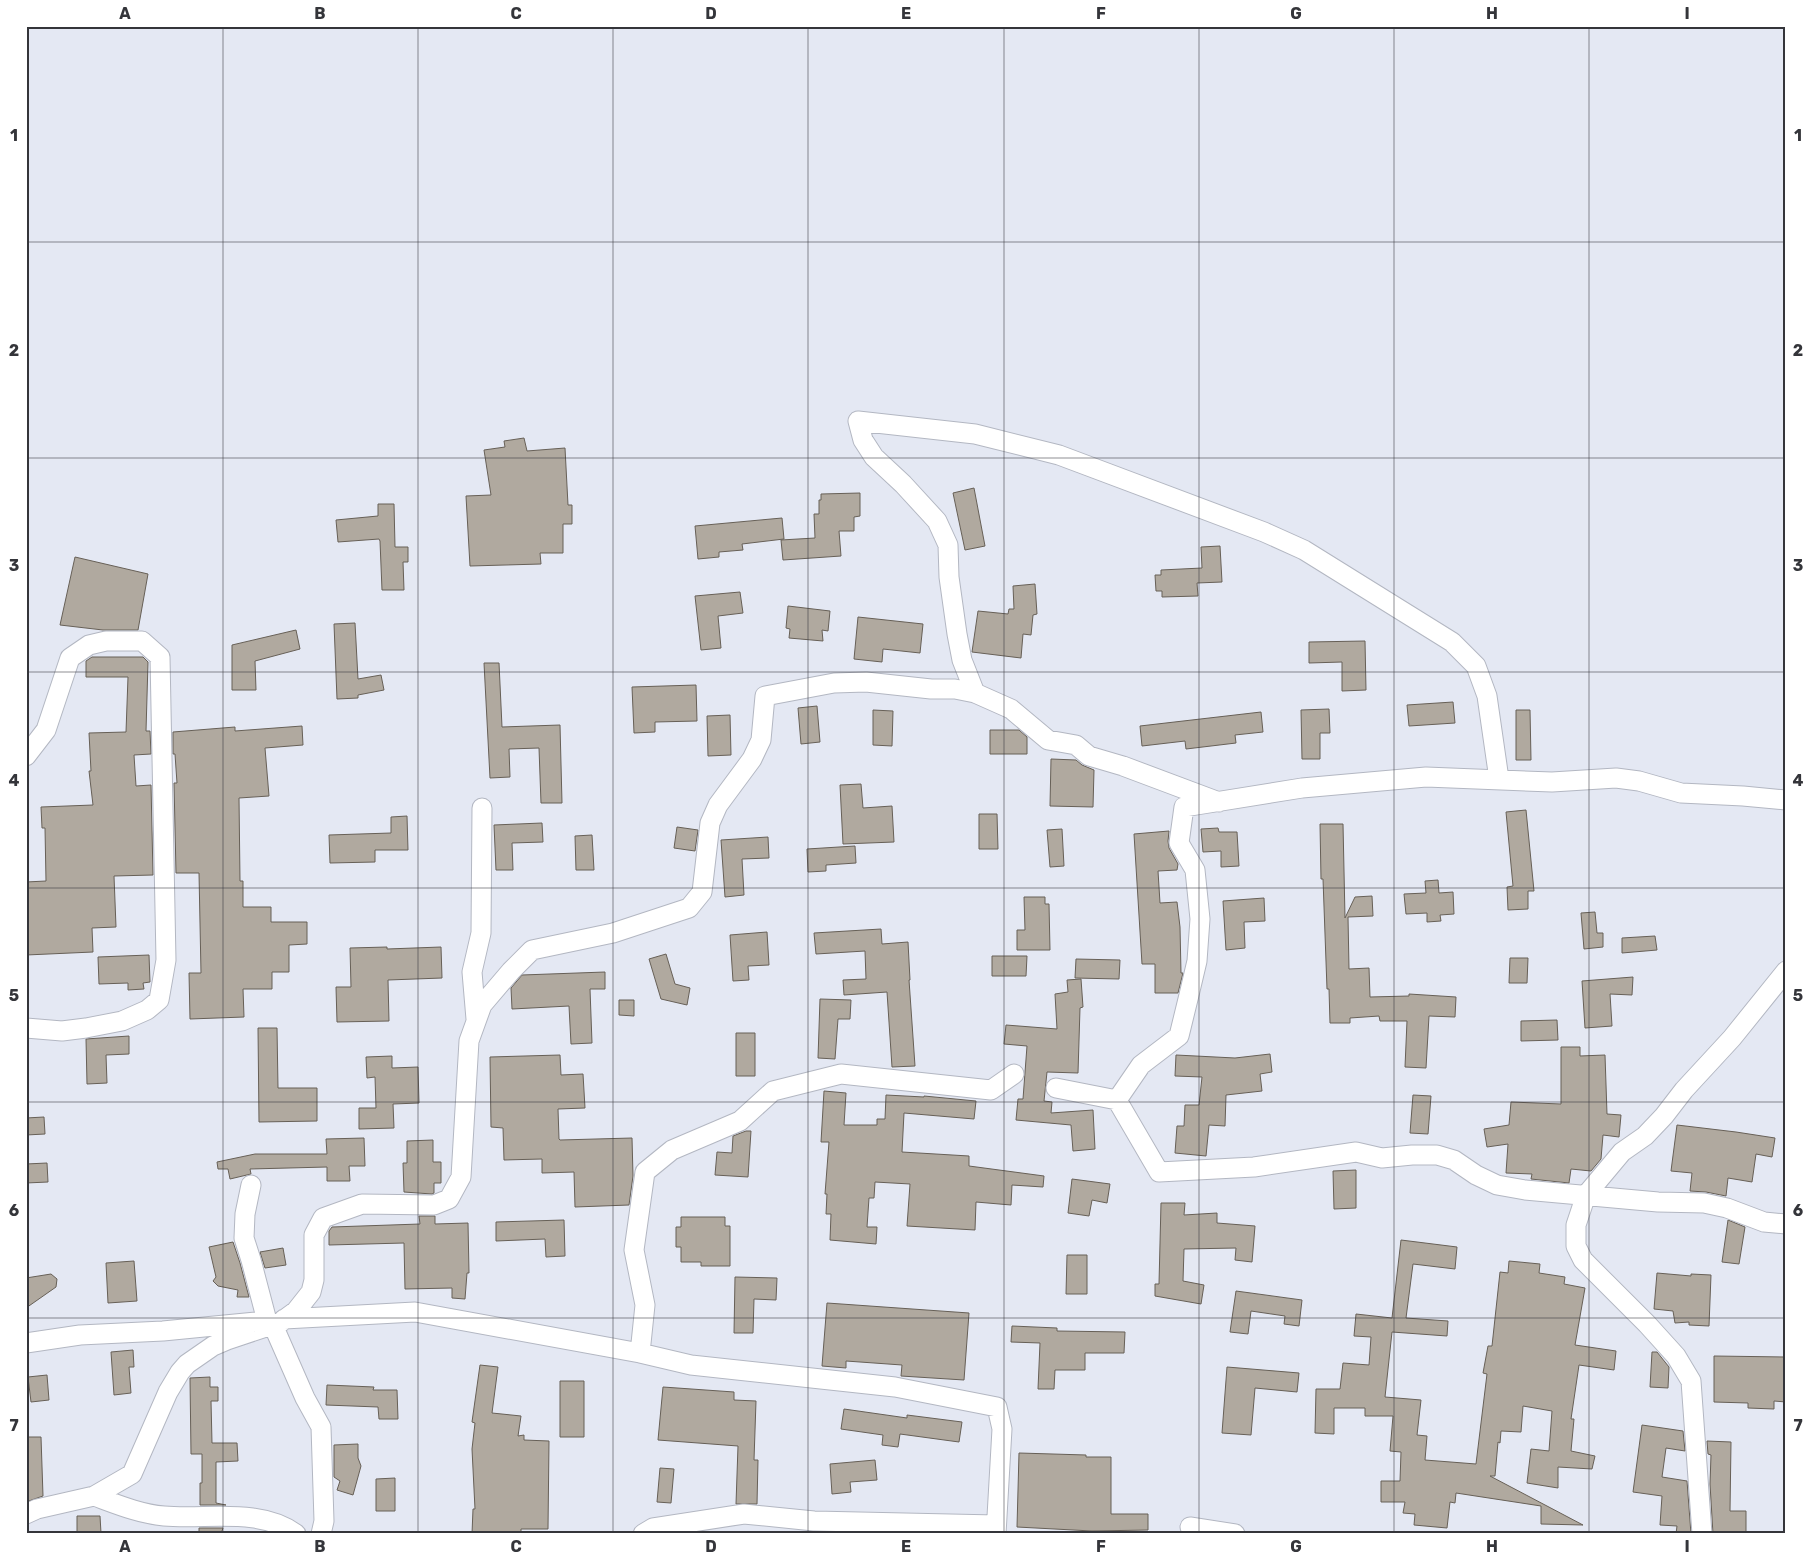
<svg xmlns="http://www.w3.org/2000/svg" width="1812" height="1560" font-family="Rubik,sans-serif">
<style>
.building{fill:#b0a99f;stroke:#676057}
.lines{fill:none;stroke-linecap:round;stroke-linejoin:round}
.minor-casing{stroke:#b3b7c2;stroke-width:21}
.minor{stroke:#fff;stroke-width:19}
.grid{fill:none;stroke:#34353a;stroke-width:1;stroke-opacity:0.55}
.neatline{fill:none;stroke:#34353a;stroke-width:2}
.grid-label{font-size:16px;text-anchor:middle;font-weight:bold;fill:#34353a}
</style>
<rect width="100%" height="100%" fill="#e4e8f3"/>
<!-- building -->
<path class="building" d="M524 438 527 451 565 448 568 505H572V524H563V553H540L541 564 470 566 466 496 491 495 484 450 505 447 504 441Z
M974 488 985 546 965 550 953 493Z
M860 493V516L854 517V531H839L841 556 783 560 781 540 815 538 814 514H819V500H821V494Z
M378 504H394L395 547H408V562H403L404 590H382L380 541 379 539 338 542 336 520 378 516Z
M782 518 784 539 742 544 743 550 719 552V557L698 559 695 526Z
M1220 546 1222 582 1197 583 1198 596 1162 597V591H1156L1155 575H1161V570L1202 568 1201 547Z
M75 557 148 574 138 630H103L60 625Z
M1035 584 1037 614 1033 615 1031 635 1023 634 1021 658 972 652 978 611 1008 614 1009 609H1014L1013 586Z
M740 592 743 613 718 616 721 648 701 650 695 596Z
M788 606 830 611 828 631 822 630 823 641 789 638 790 629 786 628Z
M858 617 923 624 920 653 883 649 882 662 854 659Z
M355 623 358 679 381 675 384 690 358 695V698L337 699 334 624Z
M296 630 300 649 255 661 256 690H232V645Z
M1365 641 1366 690 1342 691V662L1309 663V642Z
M92 657H143L148 662 146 731H150L151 754 134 755 136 786 151 785 153 875 114 876 116 927 92 928 93 952 26 955V882L46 881 45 828H42L41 807 93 805 89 771H91L89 733 126 732 128 677H86V661Z
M484 663H499L502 727 560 725 562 803H541L539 748 509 749 510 777 490 778Z
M696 685 697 721 655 722V732L634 733 632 687Z
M1453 702 1455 723 1409 726 1407 705Z
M817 706 820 742 801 744 798 708Z
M1329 709 1330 733H1320V759H1302L1301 710Z
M873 710 893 711 892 746 873 745Z
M1516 710H1530L1531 760H1516Z
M1261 712 1263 732 1235 735 1236 743 1186 749 1185 741 1142 746 1140 726Z
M730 715 731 755 708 756 707 716Z
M302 726 303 745 265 748 269 796 239 798 240 881H243V907H271V922H307V944L289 945V972H272V989H243L244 1017 190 1019 189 973H201L199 873H176L174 783H177L175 754H173V732L235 727V731Z
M990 730H1019L1027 737V754H990Z
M1051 759 1076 760 1082 765 1094 770 1093 807 1050 806Z
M861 784 863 808 892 806 894 842 843 844 840 785Z
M1526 810 1534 891H1528V909L1508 910 1507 887 1513 886 1506 812Z
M979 814H997L998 849H979Z
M407 816 408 850H375V862L330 863 329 835 391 833V817Z
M542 823 543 842 512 843 513 870H496L494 825Z
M1320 824H1343L1345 918 1355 897 1372 896 1373 916 1348 917 1349 969 1369 968 1370 997 1409 996V994L1456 997 1455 1017 1429 1016 1426 1068 1405 1067 1407 1021H1380L1379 1016 1350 1018V1023H1330L1329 989H1327L1323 879H1321Z
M677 827 698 830 695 851 674 848Z
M1218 828 1219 832H1237L1239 866 1221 867V851L1203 852 1201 829Z
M1062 829 1064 866 1050 867 1047 830Z
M1169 831 1168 841 1169 848 1178 864 1177 870 1158 871 1160 903 1177 902 1180 927 1181 973H1183L1178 993H1155V964H1142L1134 834Z
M592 835 594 870H576L575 836Z
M768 837 769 858 742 859 744 895 725 897 721 840Z
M855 846 856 863 826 865V871L808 872 807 849Z
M1438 880 1439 893 1453 892 1454 914 1440 915 1441 921 1427 922V913L1406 914 1404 894 1426 893 1425 881Z
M1024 897H1045V904H1049L1050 950H1017V930H1025Z
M1264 898 1265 921 1244 922 1245 948 1226 950 1223 901Z
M1595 912 1597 933H1603V947L1584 949 1581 913Z
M881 929 882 944 908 942 910 980H909L915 1066 892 1067 887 992 844 995 843 980 866 979 865 951 816 954 814 933Z
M767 932 769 965 748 966 749 980 733 981 730 935Z
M1655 936 1657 950 1622 953V938Z
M387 947V949L441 947 442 978 388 980 389 1021 337 1022 336 987H351L350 948Z
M666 954 675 984 690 988 687 1005 661 999 649 959Z
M149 955 150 982 143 983 144 989 128 990V983L99 984 98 957Z
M992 956H1027L1026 976H992Z
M1510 958H1528L1527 983H1509Z
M1076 959 1120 960 1119 979 1075 978Z
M605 972V989H590L592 1043 571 1044 569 1006 512 1009 511 988 522 975Z
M1633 977 1632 995 1610 994 1612 1026 1585 1028 1582 981Z
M1081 979 1083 1007 1080 1008 1078 1073 1047 1072 1044 1101 1052 1102 1051 1113 1093 1110 1095 1149 1073 1151 1071 1125 1016 1120 1018 1099H1023L1027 1046 1004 1044 1006 1025 1057 1029 1055 994 1068 992 1067 980Z
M820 999 851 1000 850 1019H838L835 1059 818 1058Z
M619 1000H634V1016L619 1015Z
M1557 1020 1558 1040 1521 1041V1021Z
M258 1028H277L278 1088H317V1121L259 1122Z
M736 1033H755V1076H736Z
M129 1036V1054L106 1055 107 1083 87 1084 86 1039Z
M1561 1047H1580V1056L1605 1055 1607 1114 1621 1115 1619 1137 1603 1135 1601 1159 1591 1171 1571 1169 1569 1183 1531 1179 1532 1174 1506 1173 1508 1144 1487 1147 1484 1129 1509 1125 1511 1102 1561 1104Z
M1270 1054 1272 1072 1260 1074 1262 1091 1226 1095 1225 1126 1209 1125 1206 1156 1175 1153 1177 1126H1184L1185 1105H1199L1202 1077 1175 1076 1176 1055 1235 1058Z
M560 1055 561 1075 583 1074 585 1108 558 1109 559 1139 560 1140 632 1138 633 1176 629 1205 575 1207 574 1172 542 1173V1159L504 1160 503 1128 491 1127 490 1057Z
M392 1056V1068L418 1067 419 1103 393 1104 394 1128 359 1129V1108H376L375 1077 367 1078 366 1057Z
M824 1091 846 1093 844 1125H877V1119H885L886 1095 924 1097V1096L976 1101 974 1119 904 1113 902 1152 969 1156V1166L1044 1176 1043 1187 1012 1185 1011 1205 976 1202 975 1230 907 1226 910 1184 875 1182 874 1198H869L867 1227H877L876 1244 830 1240 831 1214H826L827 1194H825L829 1142H821Z
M1413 1095 1431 1096 1428 1134 1410 1133Z
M44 1117 45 1134 26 1135V1118Z
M1677 1125 1736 1132 1775 1138 1772 1157 1756 1154 1752 1182 1728 1178 1726 1196 1706 1192 1690 1191 1692 1173 1671 1171Z
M746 1131H751L748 1177 715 1175 717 1152 732 1153 733 1136Z
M364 1138 365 1166H349L350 1181H327V1167L250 1169 251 1174 230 1179 228 1169H218L217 1162 255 1154H327L326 1139Z
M433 1140V1162H441V1183H434V1193L432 1194 404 1192 403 1163H407V1141Z
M47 1163 48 1182 26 1183V1164Z
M1356 1170V1208L1334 1209 1333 1171Z
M1072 1179 1110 1184 1107 1203 1092 1200 1089 1216 1068 1213Z
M1161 1203H1185L1184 1215 1217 1213V1223L1255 1226 1252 1262 1235 1260 1236 1248 1184 1249 1183 1281 1204 1285 1201 1304 1155 1296V1284H1159Z
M419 1216H435V1224L468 1223 469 1273H467L465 1299 452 1298V1288L405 1289 404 1243 329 1245V1231L332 1227 420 1224Z
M681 1217H725V1226H730V1266H701V1262H681V1247H676V1227H681Z
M564 1220 565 1256 546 1257 545 1239 496 1241V1222Z
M1728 1220 1745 1227 1739 1264 1722 1262Z
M1401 1240 1457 1247 1455 1269 1413 1264 1406 1318 1448 1321 1447 1336 1392 1332 1385 1397 1421 1400 1417 1435 1427 1436 1425 1460 1476 1464 1487 1374 1483 1373 1488 1346H1492L1500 1272 1508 1273 1509 1261 1540 1264 1539 1273 1565 1277 1564 1284 1585 1288 1575 1345 1616 1351 1614 1370 1579 1365 1571 1419H1574L1571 1451 1595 1456 1592 1469 1558 1467V1488L1527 1483 1531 1449 1549 1451 1552 1411 1523 1406 1521 1432 1501 1431 1500 1443 1498 1442 1495 1476H1490L1583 1525 1541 1524V1506L1456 1493 1455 1503 1450 1502 1447 1528 1414 1525 1415 1514 1403 1513 1405 1502H1381V1481H1400L1401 1452 1390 1451 1393 1416H1365V1408H1334V1434L1315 1433 1316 1389H1340L1343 1363 1369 1365 1371 1337 1354 1336 1356 1314 1392 1318Z
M233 1242 240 1263 249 1297H237L238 1290 218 1286 213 1281 216 1277 209 1247Z
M283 1248 286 1265 265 1268 260 1252Z
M1067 1255H1087V1294H1066Z
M134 1261 137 1301 108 1303 106 1263Z
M1657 1273 1691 1276V1274L1711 1275 1709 1326 1689 1325V1322L1675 1323 1673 1311 1654 1309Z
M51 1274 57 1279 56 1287 26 1308V1278Z
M735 1277 777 1278 776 1300 754 1299 753 1333H734Z
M1236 1291 1302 1300 1299 1326 1284 1324 1285 1316 1251 1311 1248 1334 1230 1332Z
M827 1303 969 1313 964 1380 901 1376 902 1365 846 1361V1368L822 1366Z
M1012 1326 1057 1328V1331L1125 1332 1124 1353H1085V1370H1055L1054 1389H1038L1040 1343 1011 1342Z
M133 1350 134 1367H129L131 1393 114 1395 111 1352Z
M1652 1352H1657L1669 1367 1668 1388 1650 1387Z
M1714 1356 1786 1357V1402L1774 1401V1409L1748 1408V1403L1714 1402Z
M480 1365 498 1367 492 1413 521 1416 518 1436 524 1435V1440L549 1441 548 1529H521V1533L490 1532V1534H472L473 1509H475L472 1449 475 1423 472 1422Z
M1227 1367 1299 1373 1297 1392 1255 1388 1251 1435 1222 1433Z
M47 1375 49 1400 31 1402 28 1377Z
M210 1377V1387H218V1401H211L212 1443H237L238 1461 216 1462V1503L226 1505H200V1483H202V1454H191L190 1378Z
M560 1381H584V1437H560Z
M327 1385 374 1387 373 1390H397L398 1419H379L378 1407 326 1405Z
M663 1387 734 1392V1400L756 1401 754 1460H758L757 1504H736L738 1446 658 1440Z
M844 1409 907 1418V1415L962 1422 959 1442 900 1434 898 1447 882 1445 883 1435 841 1429Z
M1642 1425 1683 1431 1685 1451 1666 1448 1662 1477 1687 1481 1691 1534H1676L1677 1526 1660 1525 1662 1496 1633 1492Z
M26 1437H41L43 1496 26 1502Z
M1707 1441 1731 1442 1730 1511H1746V1532L1713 1534 1710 1484 1711 1455 1708 1454Z
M358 1444V1458L361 1466 353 1495 337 1490 340 1481 334 1477V1445Z
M1019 1453 1086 1455V1457H1111V1514H1148V1530L1092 1531 1017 1527Z
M875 1460 877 1480 850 1482 851 1492 832 1494 830 1464Z
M660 1468 674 1469 671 1503 657 1502Z
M395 1478V1511H376V1479Z
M77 1516H100L101 1533H77Z
M199 1528H223L221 1534H199Z"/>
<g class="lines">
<!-- minor casing -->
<g class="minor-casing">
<path id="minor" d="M975 693 962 660 957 634 949 577 948 545 937 521 903 484 874 457 863 440 858 421 975 434 1059 455 1264 532 1304 550 1452 642 1476 666 1487 696 1499 779
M26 756 46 730 70 658 89 645 106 641H142L160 657 166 960 159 1000 147 1010 122 1021 86 1028 62 1031 26 1028
M476 1019 472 972 481 933 482 808
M1056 1088 1117 1100 1159 1172 1254 1167 1356 1152 1382 1158 1412 1155H1437L1454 1160 1476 1175 1497 1185 1525 1190 1658 1202 1704 1203 1727 1208 1764 1222 1786 1224
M1117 1100 1141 1065 1179 1036 1189 995 1197 961 1200 919 1195 870 1179 843 1184 807 1302 788 1426 777 1552 782 1616 778 1639 781 1681 793 1743 796 1786 800
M251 1185 245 1214 244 1238 251 1260 267 1321
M284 1319 415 1312 640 1353 691 1365 895 1387 997 1407 1002 1429 996 1534
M273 1325 305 1398 321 1427 324 1521 321 1534
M26 1343 80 1335 163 1331 256 1322
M640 1353 645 1305 634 1250 645 1172 672 1150 740 1121 773 1091 841 1074 991 1090 1014 1074
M94 1496C116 1504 140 1514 164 1516 205 1520 260 1507 296 1534
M26 1514 37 1509 94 1496 132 1474 168 1392 180 1372 187 1364 213 1346 227 1340 281 1322 296 1311 311 1292 314 1280V1235L323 1218 362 1204 434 1205 449 1199 461 1177 469 1041 482 1005 511 971 532 950 613 933 689 908 702 892 710 823 718 805 752 759 761 740 765 696 834 683 866 682 931 689H955L975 693 1011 709 1048 740 1076 745 1089 756 1123 766 1219 802
M1190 1527 1235 1534
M643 1534 653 1528 744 1514 814 1521 996 1525
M1702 1534 1691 1381 1676 1356 1647 1324 1583 1260 1576 1246V1225L1586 1195 1622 1152 1645 1136 1664 1116 1684 1090 1732 1038 1786 971"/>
</g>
<!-- minor -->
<use href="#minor" class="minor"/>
</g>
<!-- grid -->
<path class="grid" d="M223 26V1534M418 26V1534M613 26V1534M808 26V1534M1004 26V1534M1199 26V1534M1394 26V1534M1589 26V1534M26 242H1786M26 458H1786M26 672H1786M26 888H1786M26 1102H1786M26 1318H1786"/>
<!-- border -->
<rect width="1812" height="1560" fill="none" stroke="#ffffff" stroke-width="55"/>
<rect x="28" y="28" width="1756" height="1504" class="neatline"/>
<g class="grid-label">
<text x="125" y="19">A</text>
<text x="320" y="19">B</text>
<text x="516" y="19">C</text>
<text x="711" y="19">D</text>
<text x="906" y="19">E</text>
<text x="1101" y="19">F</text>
<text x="1296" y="19">G</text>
<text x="1492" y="19">H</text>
<text x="1687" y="19">I</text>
<text x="14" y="141">1</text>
<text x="1798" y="141">1</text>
<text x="14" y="356">2</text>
<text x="1798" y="356">2</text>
<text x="14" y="571">3</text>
<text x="1798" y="571">3</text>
<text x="14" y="786">4</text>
<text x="1798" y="786">4</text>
<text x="14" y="1001">5</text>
<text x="1798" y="1001">5</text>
<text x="14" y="1216">6</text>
<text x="1798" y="1216">6</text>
<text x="14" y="1431">7</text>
<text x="1798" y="1431">7</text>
<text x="125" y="1552">A</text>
<text x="320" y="1552">B</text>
<text x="516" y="1552">C</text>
<text x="711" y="1552">D</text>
<text x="906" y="1552">E</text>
<text x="1101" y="1552">F</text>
<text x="1296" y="1552">G</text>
<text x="1492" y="1552">H</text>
<text x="1687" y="1552">I</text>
</g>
</svg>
